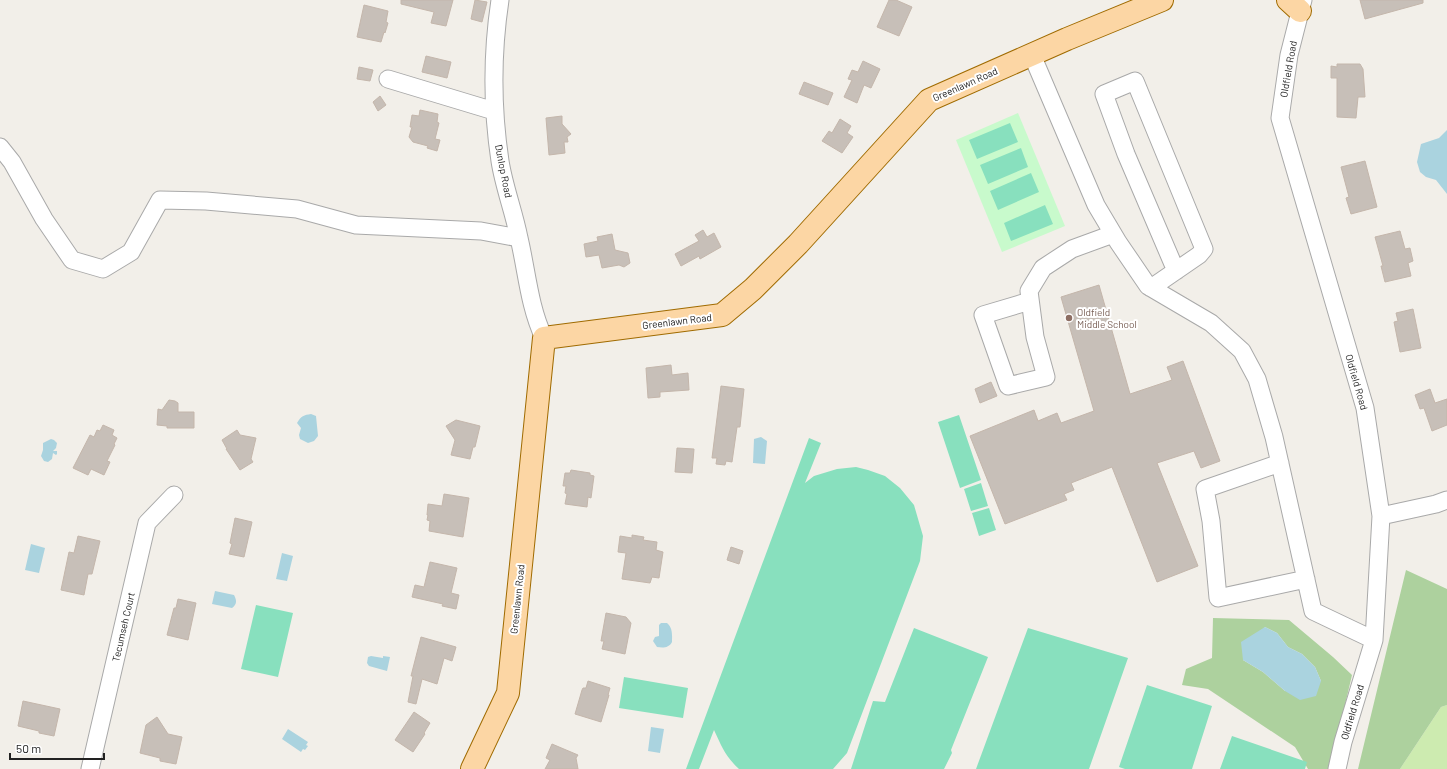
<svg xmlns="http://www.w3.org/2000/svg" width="1447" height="769" font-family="Barlow,sans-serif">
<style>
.grass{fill:#cdebb0}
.forest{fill:#add19e;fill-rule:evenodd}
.park{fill:#c8facc}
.pitch{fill:#88e0be}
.water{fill:#aad3df}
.building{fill:#c7bfb8;stroke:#c4b6ab}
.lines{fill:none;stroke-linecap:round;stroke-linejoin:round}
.minor-casing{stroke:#a9a9a9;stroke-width:19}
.major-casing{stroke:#a06b00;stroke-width:24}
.minor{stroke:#fff;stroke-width:17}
.major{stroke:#fcd6a4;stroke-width:22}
.education-dot{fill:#8d6e63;stroke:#fff;stroke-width:1.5}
.labels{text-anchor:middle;stroke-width:4;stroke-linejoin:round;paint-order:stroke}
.street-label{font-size:10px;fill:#222;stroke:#fff}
.education-label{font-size:10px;fill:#785e54;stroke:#fff;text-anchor:start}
</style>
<rect width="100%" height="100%" fill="#f2efe9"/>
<!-- grass -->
<path class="grass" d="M1447 705V769H1400L1441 707Z"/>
<!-- forest -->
<path class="forest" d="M1406 570 1447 589V705L1441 707 1400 769H1358Z
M1213 618 1289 620 1333 657 1352 675 1330 769H1308L1295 747 1208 689 1182 685 1186 669 1212 658ZM1265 627 1277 633 1288 647 1302 654 1315 667 1321 681 1285 691 1263 672 1243 660Z"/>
<!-- park -->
<path class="park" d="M1018 113 1065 226 1002 252 956 140Z"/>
<!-- pitch -->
<path class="pitch" d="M1010 123 1018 142 977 159 969 140Z
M1021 148 1028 167 988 184 980 165Z
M1031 173 1039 192 998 210 990 191Z
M1045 205 1053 224 1011 241 1004 223Z
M959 415 981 480 960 488 938 422Z
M809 438 821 443 805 483 814 476 837 469 856 467 868 470 885 476 900 488 914 505 923 536 920 561 847 753 833 769H739C725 756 722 747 714 730L699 769H686Z
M981 483 988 506 971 511 964 489Z
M989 508 996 530 979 536 972 513Z
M256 605 293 613 278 677 241 669Z
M914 628 988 657 951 750 952 753 944 769H851L873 701 885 702Z
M1028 628 1128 658 1089 769H976Z
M624 677 688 688 683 718 619 708Z
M1147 685 1212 706 1192 769H1125L1119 767Z
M1232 736 1307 762 1305 769H1220Z"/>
<!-- water -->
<path class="water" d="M1447 130V194L1436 180 1426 177 1420 172 1417 162 1421 144 1439 138Z
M311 414 316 416 318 436 314 441 308 443 300 439 299 435 301 428 297 423C301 416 304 415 311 414Z
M761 437 767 441 765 464 753 463 754 439Z
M51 439 54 440 57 443 56 448 53 451H57V454L56 455 53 453 52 459 48 462 44 461 41 456 43 450V443Z
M31 544 45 548 39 573 25 570Z
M282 553 293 556 287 581 276 579Z
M215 591 234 595C237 601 237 604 232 608L212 604Z
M661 623H667C673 628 672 635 672 642 669 648 663 648 657 647L653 641 655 637 659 636V625Z
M1265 627 1277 633 1288 647 1302 654 1315 667 1321 681 1316 696 1300 700 1285 691 1263 672 1243 660 1241 642Z
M371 656 383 658V656L390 657 387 671 369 666 367 663 368 657Z
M651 727 664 729 660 753 648 751Z
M288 729 308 742 306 745 308 746 305 750 303 749 301 752 282 739Z"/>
<!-- building -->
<path class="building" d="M401 0H453L446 26 431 23 434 12 401 4Z
M475 0 487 2 482 22 471 19Z
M889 0H896L912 7 899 36 877 27Z
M1360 0H1423V3L1365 19Z
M364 5 388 11 386 22 388 23 385 33 384 32 381 42 357 37Z
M426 56 451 62 447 78 422 72Z
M863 61 880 69 871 88 864 85 857 103 844 97 852 80 848 79 852 70 858 72Z
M1337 64H1360L1363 69 1365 97H1358L1356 118 1337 117V78H1331V66L1337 67Z
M359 67 373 70 370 81 357 79Z
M804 82 833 93 828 105 799 94Z
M380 96 386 105 378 111 373 102Z
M420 110 438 114 437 122 439 123 435 139 440 140 437 151 427 148 428 146 413 142 409 137 412 127H410L412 115 419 116Z
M562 116V124L571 134 567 137 568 142H564L565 153 549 155 546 118Z
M840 119 851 126 847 133 853 137 842 153 822 141 829 131 832 133Z
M1365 161 1377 207 1351 214 1346 198 1349 197 1341 167Z
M703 230 707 237 714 233 721 247 700 259 699 256 681 266 675 254 699 241 695 235Z
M1400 231 1405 249 1410 248 1413 261 1408 263 1411 276 1385 282 1381 266H1383L1375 237Z
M612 234 615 250 628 253 630 263 624 267 619 265 602 268 599 255 586 257 584 244 598 241 597 237Z
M1099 285 1130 394 1172 380 1167 367 1183 361 1220 461 1201 468 1194 451 1157 463 1198 566 1157 582 1112 467 1071 483 1074 490 1064 494 1067 500 1005 524 970 436 1034 410 1038 421 1057 413 1061 423 1094 411 1061 297Z
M1413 309 1421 348 1400 352 1394 322 1398 321 1396 313Z
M671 365 672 375 688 373 689 390 660 392V397L648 398 646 368Z
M991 382 997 396 980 403 975 389Z
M721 386 744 389 740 427H737L732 462 726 461 725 465 716 464 717 458H712Z
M1430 389 1435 403 1447 399V425L1432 431 1424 408 1420 409 1415 395Z
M169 400 175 401 178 403V412H194V428H167V426L157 425 158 409 162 410Z
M456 420 480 426 475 447H473L470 459 451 455 455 440 446 426Z
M103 425 114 430 112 435 117 438 114 444 115 445 107 461 110 462 104 475 91 469 88 475 73 468 90 435 94 437 97 430 100 431Z
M237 430 240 435 256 438 251 459 253 462 240 470 226 449H227L222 440Z
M677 448 694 449 692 473 675 472Z
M571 470 590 473V475L594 476 591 498 588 497 587 507 565 504 567 494 565 493 566 486H563L565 473H570Z
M444 494 469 498 463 537 429 531 430 521 427 520 428 515H427L428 504 442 506Z
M235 518 252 522 244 557 229 554 232 544 230 543Z
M632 535 644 537 643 540 657 542 656 550 663 552 659 578 652 577 650 583 622 579 626 553 618 552 620 536 632 538Z
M78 536 100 541 92 574H88L84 595 61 590 69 552 74 553Z
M731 547 743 551 739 564 727 560Z
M430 562 457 568 451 593 459 595 456 609 442 606 443 604 412 597 415 585 424 587Z
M178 599 196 603 188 640 167 635 174 608H176Z
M606 613 626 617 631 623 625 654 602 649 604 641H601Z
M421 637 456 647 452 661 444 658 437 684 422 679 416 704 408 702 413 676H411Z
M588 681 610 688 608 695H609L601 722 575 714 582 690 583 688H586Z
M23 701 60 709 54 736 39 733V731L18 726Z
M414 712 430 723 424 733 425 734 413 752 395 740Z
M157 717 168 734 182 737 176 764 160 761V758L140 753 146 725Z
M552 744 578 755 576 758 578 769H545L550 760 546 758Z"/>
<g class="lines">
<!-- minor casing -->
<g class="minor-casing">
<path id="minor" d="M500 0C492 53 492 108 500 161 504 187 514 212 519 238 527 272 529 306 544 338
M1303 0 1289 55 1280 118 1365 408 1381 516 1374 640 1343 742 1337 769
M1032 55 1096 205 1118 242 1148 286 1211 323 1242 351 1257 379 1274 437 1313 611 1374 640
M388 79 494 111
M0 147 12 162 44 219 72 260 103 269 131 252 160 200 206 201 297 209 356 225 481 231 519 238
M1151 288 1199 255 1204 249 1135 81 1104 94 1126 154 1176 271
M1030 301 983 315 1008 386 1046 377 1035 337 1029 291 1043 268 1072 249 1113 234
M1280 463 1205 489 1211 521 1218 598 1306 579
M1381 516 1436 504 1447 500
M90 769 147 523 174 495"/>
</g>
<!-- major casing -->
<g class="major-casing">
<path id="major" d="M1288 0 1300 11
M472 769 508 693 544 338 722 315 753 289 798 244 929 100 1067 39 1162 0"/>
</g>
<!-- minor -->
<use href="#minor" class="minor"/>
<!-- major -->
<use href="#major" class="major"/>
</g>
<!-- markers -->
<circle class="education-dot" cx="1069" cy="318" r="4"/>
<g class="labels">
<!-- street labels -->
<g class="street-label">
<text transform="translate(1288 69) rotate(-80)" y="4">Oldfield Road</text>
<text transform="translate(965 84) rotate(-24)" y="4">Greenlawn Road</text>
<text transform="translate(504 171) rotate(79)" y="4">Dunlop Road</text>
<text transform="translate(677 321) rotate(-7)" y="4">Greenlawn Road</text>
<text transform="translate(1357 382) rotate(74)" y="4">Oldfield Road</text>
<text transform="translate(517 599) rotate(-84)" y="4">Greenlawn Road</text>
<text transform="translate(123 627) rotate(-77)" y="4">Tecumseh Court</text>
<text transform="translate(1352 712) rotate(-73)" y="4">Oldfield Road</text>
</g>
<!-- education labels -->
<g class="education-label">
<text x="1077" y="316">Oldfield<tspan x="1077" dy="12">Middle School</tspan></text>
</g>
</g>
<!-- scale -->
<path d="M10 753v6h94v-6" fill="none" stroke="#222222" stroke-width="2"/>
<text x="16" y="753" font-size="12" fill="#222222" stroke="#ffffff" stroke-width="3" paint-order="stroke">50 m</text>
</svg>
